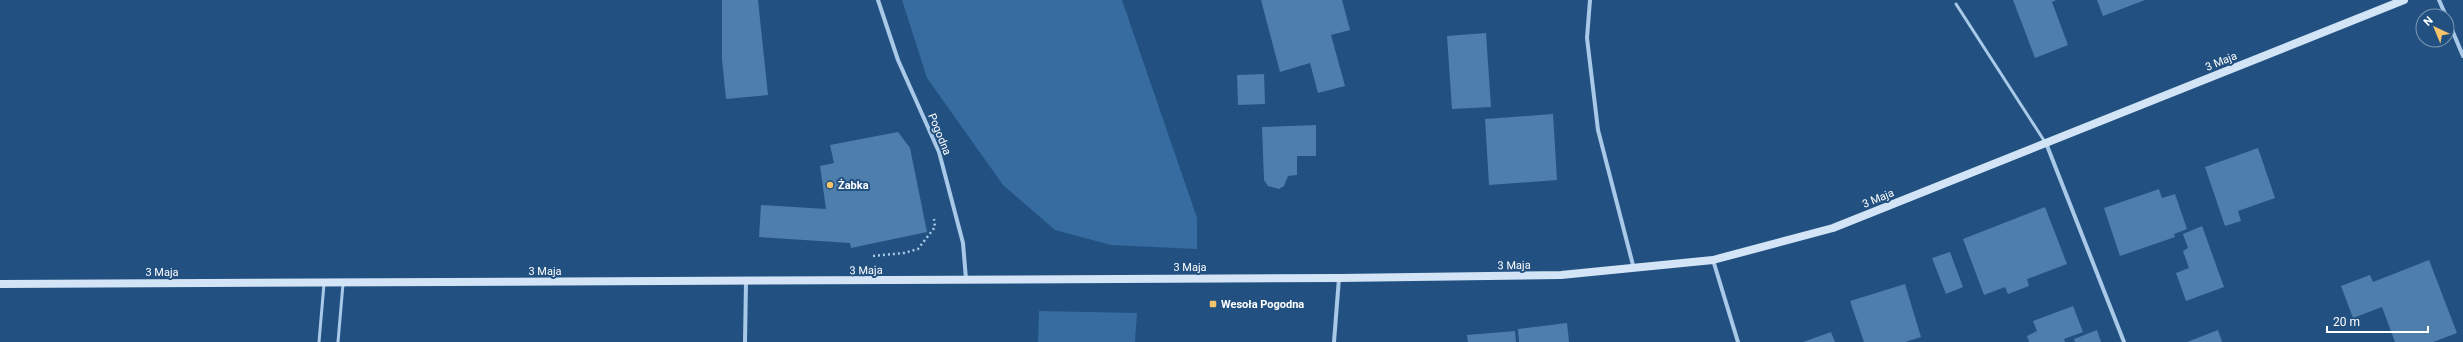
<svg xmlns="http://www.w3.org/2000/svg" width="2463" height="342" font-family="Roboto,sans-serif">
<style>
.green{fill:#366c9f}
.building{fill:#4e7eac}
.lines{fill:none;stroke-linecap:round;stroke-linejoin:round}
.path{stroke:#a8c9e8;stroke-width:2.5;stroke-dasharray:2 3;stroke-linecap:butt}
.lane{stroke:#a8c9e8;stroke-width:3}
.street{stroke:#a8c9e8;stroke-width:4}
.secondary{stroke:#d2e4f6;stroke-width:8}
.poi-dot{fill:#f4c36a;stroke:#225181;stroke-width:1.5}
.labels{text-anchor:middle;stroke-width:4;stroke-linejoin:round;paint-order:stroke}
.street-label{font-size:11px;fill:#fff;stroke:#225181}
.poi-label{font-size:11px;font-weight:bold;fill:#fff;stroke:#225181;text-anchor:start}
</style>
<rect width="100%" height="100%" fill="#225181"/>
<!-- green -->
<path class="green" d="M902 0H1122L1197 218V249L1111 245 1055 230 1003 185 927 78Z
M1039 311 1137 313 1135 342H1038Z"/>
<!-- building -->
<path class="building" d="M722 0H758L768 95 726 99 722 59Z
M1261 0H1342L1350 30 1331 35 1345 86 1318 93 1310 63 1280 72Z
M2013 0H2056L2052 2 2068 45 2035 58Z
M2097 0H2145L2103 16Z
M1486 33 1491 107 1452 109 1447 36Z
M1264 74 1265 104 1238 105 1237 75Z
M1553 114 1557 180 1489 185 1485 119Z
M1316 125V156H1297V175L1288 176 1284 186 1279 189 1268 186 1264 180 1262 127Z
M898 132 910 148 927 232 851 248 850 243 759 237 761 205 826 209 820 166 834 163 830 145Z
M2258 148 2275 198 2238 211 2241 221 2225 226 2205 167Z
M2159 189 2162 198 2175 194 2187 229 2174 234 2175 237 2120 256 2104 208Z
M2045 207 2067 264 2027 279 2029 286 2008 294 2005 287 1984 295 1963 239Z
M2202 226 2224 287 2186 301 2176 273 2189 268 2183 251 2188 248 2183 234Z
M1950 252 1963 287 1946 294 1932 258Z
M2429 260 2457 333 2433 342H2395L2382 307 2353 318 2341 286 2370 275 2373 282Z
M1905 284 1921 337 1905 342H1864L1850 301Z
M2073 306 2083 332 2064 339 2065 342H2029L2027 336 2037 331 2033 321Z
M1567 323 1569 342H1519L1518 329Z
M2097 330 2101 342H2075L2074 339Z
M2218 330 2222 342H2187Z
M1515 331 1516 342H1468L1467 335Z
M1831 332 1835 342H1803Z"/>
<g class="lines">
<!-- path -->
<path class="path" d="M873 256 904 253 918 249 935 227 934 219"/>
<!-- lane -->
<path class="lane" d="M1956 4 2045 142
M319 342 324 284
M338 342 343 284"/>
<!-- street -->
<path class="street" d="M878 0 898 60 939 152 963 243 966 279
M1590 0 1587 38 1598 130 1634 269
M2439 0 2446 16
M2447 18 2463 56
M2046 143 2124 342
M1713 260 1738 342
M745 342 746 281
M1334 342 1339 278"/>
<!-- secondary -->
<path class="secondary" d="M0 284 1339 278 1561 275 1713 260 1833 228 2404 0"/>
</g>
<!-- markers -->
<g class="poi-dot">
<circle cx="830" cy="185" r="4"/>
<rect x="1209" y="300" width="8" height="8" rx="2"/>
</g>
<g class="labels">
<!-- street labels -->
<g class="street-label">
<text transform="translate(2221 61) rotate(-22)" y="4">3 Maja</text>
<text transform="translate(940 134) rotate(68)" y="4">Pogodna</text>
<text transform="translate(1878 198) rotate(-22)" y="4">3 Maja</text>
<text transform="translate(1514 265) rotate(-1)" y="4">3 Maja</text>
<text x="1190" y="271">3 Maja</text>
<text transform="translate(866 270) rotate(-1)" y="4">3 Maja</text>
<text x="545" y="275">3 Maja</text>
<text x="162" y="276">3 Maja</text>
</g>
<!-- poi labels -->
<g class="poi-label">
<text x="838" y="189">Żabka</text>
<text x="1221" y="308">Wesoła Pogodna</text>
</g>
</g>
<!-- north arrow -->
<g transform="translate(2435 28) rotate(316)"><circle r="19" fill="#225181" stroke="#7a97b3"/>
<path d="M0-3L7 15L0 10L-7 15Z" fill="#f4c36a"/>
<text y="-6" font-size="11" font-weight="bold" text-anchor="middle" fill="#ffffff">N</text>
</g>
<!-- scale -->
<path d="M2327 326v6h101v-6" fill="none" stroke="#ffffff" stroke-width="2"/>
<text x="2333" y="326" font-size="12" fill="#ffffff" stroke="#225181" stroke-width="3" paint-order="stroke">20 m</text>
</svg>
